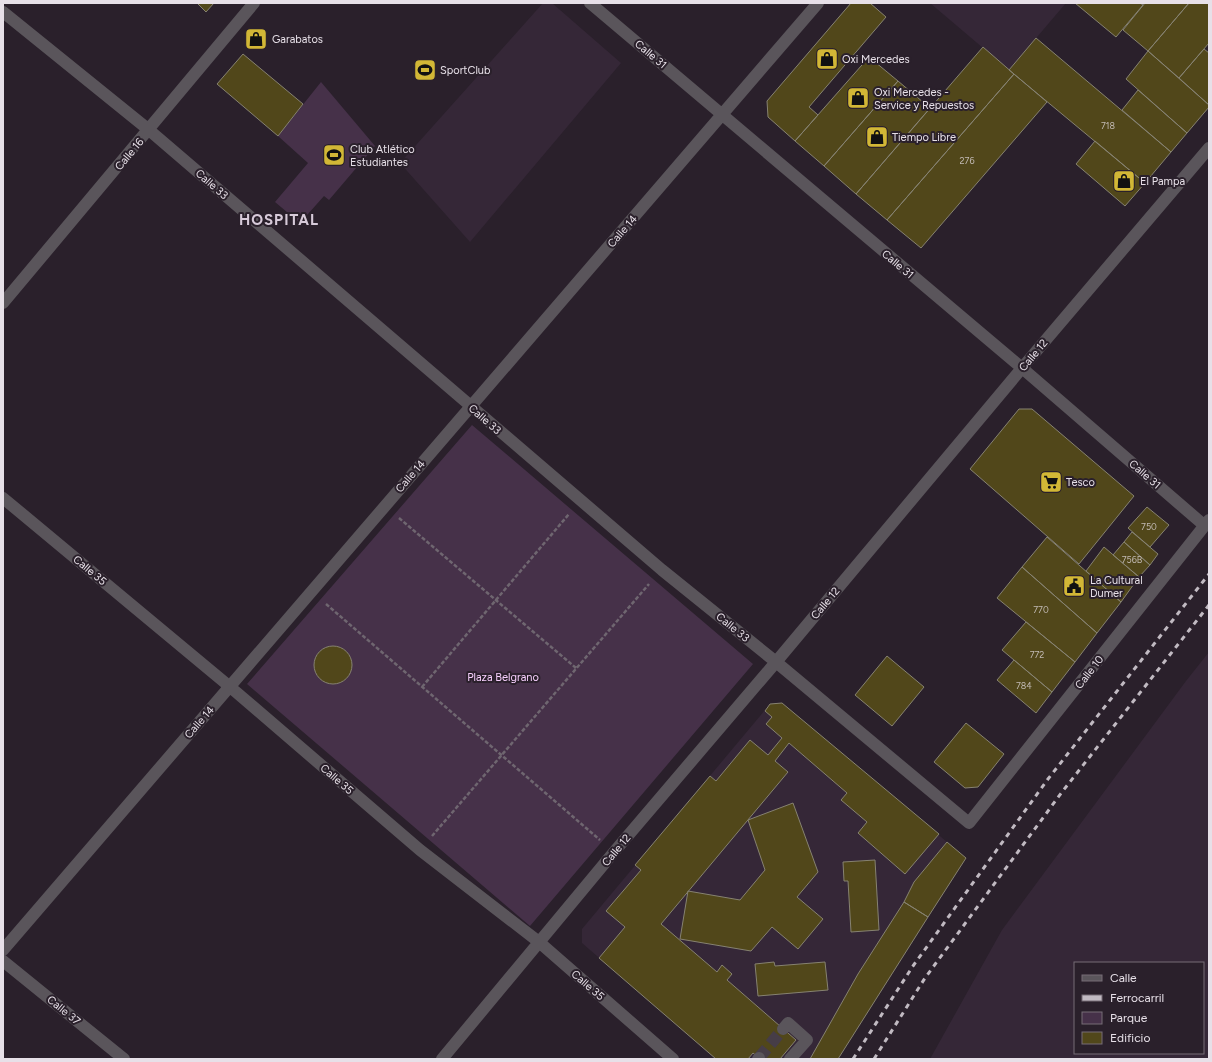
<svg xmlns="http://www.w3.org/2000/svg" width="1212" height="1062" font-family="Figtree,sans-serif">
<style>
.built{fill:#352737;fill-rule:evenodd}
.green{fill:#463149}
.building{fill:#51471a;stroke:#868271}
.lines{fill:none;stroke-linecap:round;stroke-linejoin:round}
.minor-tunnel{stroke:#463d47;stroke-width:12;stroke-dasharray:12 6;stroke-linecap:butt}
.path{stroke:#6f6670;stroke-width:2.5;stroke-dasharray:4 2;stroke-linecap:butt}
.minor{stroke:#5a555b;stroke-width:12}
.rail{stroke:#c1bac2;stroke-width:3;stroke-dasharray:5 5;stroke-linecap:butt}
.labels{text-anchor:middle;stroke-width:4;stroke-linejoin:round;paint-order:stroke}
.number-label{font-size:9px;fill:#c2bab4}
.poi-label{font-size:11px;fill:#e7e0e8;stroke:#2a202b;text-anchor:start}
.street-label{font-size:11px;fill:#e7e0e8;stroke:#2a202b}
.park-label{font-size:11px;fill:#f8d0fe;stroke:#2a202b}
.district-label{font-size:15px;font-weight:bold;letter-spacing:1px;fill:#d7cad9;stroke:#2a202b}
</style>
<rect width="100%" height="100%" fill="#2a202b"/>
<!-- built -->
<path class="built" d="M543 3H552L621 63 470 242 400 163Z
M930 3H1066L1009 70Z
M1209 652V1059H930L1002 930 1186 681ZM1075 963H1203V1053H1075Z
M782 703 966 858 838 1059H716L582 943V929L770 704Z"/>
<!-- green -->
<path class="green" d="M321 82 375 146 329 200 324 196 300 223 275 202 308 163 278 136Z
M472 425 753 664 530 926 247 684Z"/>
<!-- building -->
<path class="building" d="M197 3H214L206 12Z
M851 3H870L886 17 809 107 818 115 795 141 768 117 767 101Z
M1075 3H1140L1143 5 1116 37Z
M1145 3H1189L1148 51 1123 30Z
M1189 3H1209V43L1179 78 1148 51Z
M1036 38 1171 152 1145 183 1009 70Z
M983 47 1014 74 887 220 856 194Z
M1204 49 1209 53V105L1179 78Z
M1148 51 1209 105V107L1187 133 1126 79Z
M243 54 303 104 278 136 217 84Z
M869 57 898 81 824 166 795 141Z
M1014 74 1047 102 921 248 887 220Z
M898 81 930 108 856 194 824 166Z
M1138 90 1187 133 1171 152 1122 110Z
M1095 141 1145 183 1125 206 1076 164Z
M1019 409H1032L1134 496 1079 564 970 469Z
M1147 507 1169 525 1150 547 1128 528Z
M1132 532 1158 554 1150 565 1124 542Z
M1047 537 1121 602 1097 633 1022 567Z
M1124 542 1150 565 1139 577 1113 555Z
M1104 547 1139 577 1121 602 1086 571Z
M1022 567 1097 633 1075 662 997 598Z
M1026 622 1075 662 1052 692 1002 650Z
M314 665a19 19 0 1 1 38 0a19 19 0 1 1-38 0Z
M887 656 924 687 892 726 855 695Z
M1014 660 1052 692 1036 713 997 680Z
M782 703 939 834 905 874 858 833 867 822 841 800 847 793 789 743 775 761 788 772 661 924 717 972 722 965 732 974 727 980 796 1040 780 1059H760L753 1053 748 1059H716L599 958 625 927 606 911 641 870 635 865 710 776 716 781 750 740 768 755 782 738 766 724 772 717 765 711 770 704Z
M966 723 1004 754 978 787 965 788 934 762Z
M793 803 818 872 797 897 823 919 798 949 772 927 751 951 680 939 688 891 740 900 765 870 748 820Z
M947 842 966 858 928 917 904 902 914 882Z
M875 860 879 930 851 932 848 881H844L843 862Z
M904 902 928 917 838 1059H810L858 974Z
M774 962 775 966 825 962 828 990 758 996 755 964Z"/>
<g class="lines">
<!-- minor-tunnel -->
<path class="minor-tunnel" d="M759 1058 783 1029"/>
<!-- path -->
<path class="path" d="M399 518 576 668
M326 604 600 840
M422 687 569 514
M432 836 649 584"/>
<!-- minor -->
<path class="minor" d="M590 3 1022 368 1205 526
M3 12 149 130 662 570 776 662 969 823 1209 520
M3 303 254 3
M3 498 229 686 420 850 539 942 673 1059
M3 950 818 3
M3 961 124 1059
M783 1029 788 1023 807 1040 790 1059
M442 1059 614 852 776 662 1022 368 1209 148
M758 1059 759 1058"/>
<!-- rail -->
<path class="rail" d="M853 1059 913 966 1048 779 1209 574
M874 1059 925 978 1062 792 1209 605"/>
</g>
<!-- icons -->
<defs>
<g id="shop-square" transform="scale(1.15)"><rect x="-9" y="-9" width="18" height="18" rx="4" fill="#d2b736" stroke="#2a202b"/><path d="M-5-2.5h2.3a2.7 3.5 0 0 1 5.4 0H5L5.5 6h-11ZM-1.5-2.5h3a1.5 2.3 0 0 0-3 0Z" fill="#111"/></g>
<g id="stadium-square" transform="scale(1.15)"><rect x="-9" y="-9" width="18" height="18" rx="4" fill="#d2b736" stroke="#2a202b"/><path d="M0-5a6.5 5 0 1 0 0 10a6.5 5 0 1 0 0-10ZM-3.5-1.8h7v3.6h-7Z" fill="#111"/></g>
<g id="supermarket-square" transform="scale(1.15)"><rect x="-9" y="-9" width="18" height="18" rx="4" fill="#d2b736" stroke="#2a202b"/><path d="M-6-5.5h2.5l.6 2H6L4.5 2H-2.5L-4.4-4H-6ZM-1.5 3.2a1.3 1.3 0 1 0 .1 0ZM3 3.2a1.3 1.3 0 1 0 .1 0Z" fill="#111"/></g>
<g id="civic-square" transform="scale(1.15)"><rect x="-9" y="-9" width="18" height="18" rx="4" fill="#d2b736" stroke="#2a202b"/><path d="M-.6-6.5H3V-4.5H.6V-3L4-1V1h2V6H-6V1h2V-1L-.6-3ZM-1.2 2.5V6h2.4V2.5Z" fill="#111"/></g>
</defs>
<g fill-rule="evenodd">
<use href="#shop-square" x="256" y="39"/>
<use href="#shop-square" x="827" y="59"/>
<use href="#stadium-square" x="425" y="70"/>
<use href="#shop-square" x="858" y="98"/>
<use href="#shop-square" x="877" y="137"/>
<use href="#stadium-square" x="334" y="155"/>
<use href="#shop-square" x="1124" y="181"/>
<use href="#supermarket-square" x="1051" y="482"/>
<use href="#civic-square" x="1074" y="586"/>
</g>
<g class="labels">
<!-- number labels -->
<g class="number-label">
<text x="1108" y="129">718</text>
<text x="967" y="164">276</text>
<text x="1149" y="530">750</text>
<text x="1132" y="563">756B</text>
<text x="1041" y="613">770</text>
<text x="1037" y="658">772</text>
<text x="1024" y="689">784</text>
</g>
<!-- poi labels -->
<g class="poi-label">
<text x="272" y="43">Garabatos</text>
<text x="842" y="63">Oxi Mercedes</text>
<text x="440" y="74">SportClub</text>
<text x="874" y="96">Oxi Mercedes -<tspan x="874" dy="13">Service y Repuestos</tspan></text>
<text x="892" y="141">Tiempo Libre</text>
<text x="350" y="153">Club Atlético<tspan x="350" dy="13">Estudiantes</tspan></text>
<text x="1140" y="185">El Pampa</text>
<text x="1066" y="486">Tesco</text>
<text x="1090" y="584">La Cultural<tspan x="1090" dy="13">Dumer</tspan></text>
</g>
<!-- street labels -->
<g class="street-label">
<text transform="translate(651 54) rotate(40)" y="4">Calle 31</text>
<text transform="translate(129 154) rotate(-50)" y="4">Calle 16</text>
<text transform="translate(212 184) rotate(41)" y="4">Calle 33</text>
<text transform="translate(622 231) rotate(-49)" y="4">Calle 14</text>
<text transform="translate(898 264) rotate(40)" y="4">Calle 31</text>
<text transform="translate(1033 355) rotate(-50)" y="4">Calle 12</text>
<text transform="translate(485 419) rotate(41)" y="4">Calle 33</text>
<text transform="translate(1145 474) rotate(41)" y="4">Calle 31</text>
<text transform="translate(410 476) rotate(-49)" y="4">Calle 14</text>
<text transform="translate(90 570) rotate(40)" y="4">Calle 35</text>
<text transform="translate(825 603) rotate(-50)" y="4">Calle 12</text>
<text transform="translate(733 627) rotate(39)" y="4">Calle 33</text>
<text transform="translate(1089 672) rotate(-52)" y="4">Calle 10</text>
<text transform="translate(199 722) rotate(-49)" y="4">Calle 14</text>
<text transform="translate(337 779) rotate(41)" y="4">Calle 35</text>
<text transform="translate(616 850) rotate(-50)" y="4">Calle 12</text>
<text transform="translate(588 985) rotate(41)" y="4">Calle 35</text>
<text transform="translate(64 1010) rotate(39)" y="4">Calle 37</text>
</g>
<!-- park labels -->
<g class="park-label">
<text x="503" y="681">Plaza Belgrano</text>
</g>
<!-- district labels -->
<g class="district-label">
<text x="279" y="225">HOSPITAL</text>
</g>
</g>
<!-- border -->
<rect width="1212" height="1062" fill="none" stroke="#e7e0e8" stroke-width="8"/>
<!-- legend -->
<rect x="1074" y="962" width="130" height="92" fill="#2a202b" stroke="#766d77"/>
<rect x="1082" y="975" width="20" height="6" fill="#5a555b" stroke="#766d77"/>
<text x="1110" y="982" font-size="12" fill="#e7e0e8">Calle</text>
<rect x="1082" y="995" width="20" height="6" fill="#c1bac2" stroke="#766d77"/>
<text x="1110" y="1002" font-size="12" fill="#e7e0e8">Ferrocarril</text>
<rect x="1082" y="1012" width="20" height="12" fill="#463149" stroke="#766d77"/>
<text x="1110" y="1022" font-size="12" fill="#e7e0e8">Parque</text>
<rect x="1082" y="1032" width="20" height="12" fill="#51471a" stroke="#766d77"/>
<text x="1110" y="1042" font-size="12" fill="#e7e0e8">Edificio</text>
</svg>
